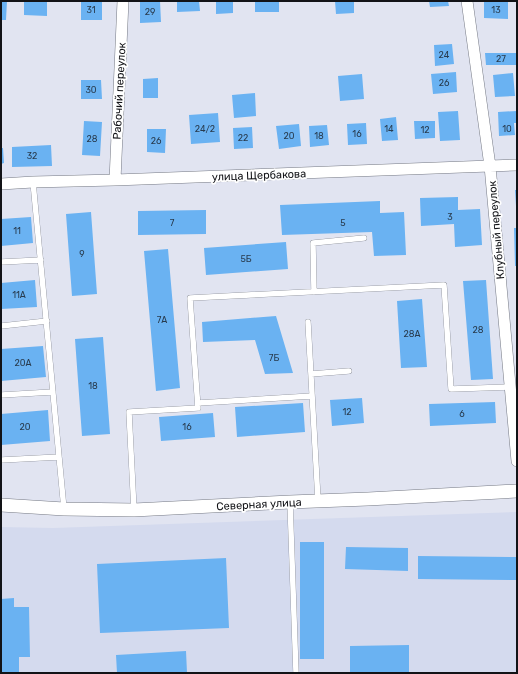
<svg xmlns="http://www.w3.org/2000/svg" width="518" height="674" font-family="Rubik,sans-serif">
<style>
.built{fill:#d4daee}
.building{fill:#6ab2f2}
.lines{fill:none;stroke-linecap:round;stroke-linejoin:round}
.service-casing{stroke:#757984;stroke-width:6}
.minor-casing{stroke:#757984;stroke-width:12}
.tertiary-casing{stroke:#757984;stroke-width:14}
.service{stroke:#fff;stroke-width:5.5}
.minor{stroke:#fff;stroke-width:11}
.tertiary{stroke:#fff;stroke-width:13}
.labels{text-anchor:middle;stroke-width:3.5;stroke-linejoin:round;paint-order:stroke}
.number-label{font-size:9px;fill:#283b4e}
.street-label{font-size:11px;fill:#121317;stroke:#fff}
</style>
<rect width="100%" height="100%" fill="#e1e4f1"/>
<!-- built -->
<path class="built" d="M517 512V673H1V527L53 528Z"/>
<!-- building -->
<path class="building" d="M1 1H7L6 20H1Z
M24 1H47V16L24 15Z
M81 1H102V20H81Z
M140 1H160L161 22 140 23Z
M177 1H199L200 11 177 12Z
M216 1H233V13L216 14Z
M255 1H279V12H255Z
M335 1H354V13L336 14Z
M429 1H448L449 6 430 7Z
M484 1H508V19L484 18Z
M452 44 454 64 435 66 434 45Z
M485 53H517V65H486Z
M456 72 457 92 433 94 431 74Z
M513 73 515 96 495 97 493 75Z
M362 74 364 99 340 101 338 76Z
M158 78V98H143V79Z
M81 80H101L102 99H81Z
M255 93 256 116 234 118 232 95Z
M458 111 460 140 440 141 438 112Z
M517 111V123H514L515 135 499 136 498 112Z
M218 113 220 142 191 144 189 115Z
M396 117 398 140 382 141 380 119Z
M84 121 102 122 100 156 82 155Z
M414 121H435V138L415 139Z
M366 123 367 144 348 145 347 124Z
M299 124 301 146 279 149 276 126Z
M327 125 329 145 310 147 309 126Z
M252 127 253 148 234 149 233 128Z
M147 129H166L165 153 147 152Z
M51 145 52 166 12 167V147Z
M1 148H3L4 163 1 164Z
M515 190H517V206H516Z
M458 197V210L480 209 482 245 455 247 454 224 421 226 420 198Z
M380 201V213L404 212 406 255 374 256 372 232 282 235 280 205Z
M206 210V234L138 235V211Z
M91 212 97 294 72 296 66 214Z
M31 217 33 243 1 246V219Z
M514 228H517V266H515Z
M286 242 288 269 206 275 204 248Z
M168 249 180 388 156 391 144 251Z
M35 280 37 307 1 309V283Z
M486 280 493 379 471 380 463 281Z
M422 299 427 367 401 368 397 301Z
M276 316 293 373 265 374 255 340 203 342 202 322Z
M103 337 110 434 82 436 75 339Z
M43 346 46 377 1 381V349Z
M362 398 364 423 332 426 330 400Z
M495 402 496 423 430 426 429 404Z
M303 403 305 432 237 437 235 407Z
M48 410 50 441 1 445V414Z
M213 413 215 437 161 441 159 417Z
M300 542H324V659H300Z
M346 547 408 548V571L345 569Z
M418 556 517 557V580L418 579Z
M226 558 229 628 100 633 97 564Z
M14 598V607H29L30 657H19V673H1V599Z
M409 645V673H350V646Z
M186 651 187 673H117L116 655Z"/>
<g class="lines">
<!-- service casing -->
<g class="service-casing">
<path id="service" d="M33 182 64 509
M1 262 41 260
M314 292 313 243 364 238
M308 322 318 500
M1 326 47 321
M311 374 349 371
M1 395 53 392
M198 403 312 396
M1 460 59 457
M290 502 296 673
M134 510 129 412 198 408 190 298 444 285 451 389 510 387"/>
</g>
<!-- minor casing -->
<g class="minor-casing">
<path id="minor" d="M467 1 490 166 517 461
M115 180 123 1
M1 184 33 182 115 180 517 165"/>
</g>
<!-- tertiary casing -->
<g class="tertiary-casing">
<path id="tertiary" d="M1 505 64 509 134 510 290 502 368 499 517 491"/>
</g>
<!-- service -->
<use href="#service" class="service"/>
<!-- minor -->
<use href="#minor" class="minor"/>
<!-- tertiary -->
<use href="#tertiary" class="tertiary"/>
</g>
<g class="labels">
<!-- number labels -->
<g class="number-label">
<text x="91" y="13">31</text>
<text x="496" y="13">13</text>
<text x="150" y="15">29</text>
<text x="444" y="58">24</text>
<text x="501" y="62">27</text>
<text x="444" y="86">26</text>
<text x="91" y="93">30</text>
<text x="205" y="132">24/2</text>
<text x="389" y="132">14</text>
<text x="507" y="132">10</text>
<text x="425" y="133">12</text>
<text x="357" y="137">16</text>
<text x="289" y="139">20</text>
<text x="319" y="139">18</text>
<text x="243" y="141">22</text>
<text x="92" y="142">28</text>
<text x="156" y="144">26</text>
<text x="32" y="159">32</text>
<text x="450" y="220">3</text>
<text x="172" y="226">7</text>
<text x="343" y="226">5</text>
<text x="17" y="234">11</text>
<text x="82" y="257">9</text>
<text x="246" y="262">5Б</text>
<text x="19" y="298">11А</text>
<text x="162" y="323">7А</text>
<text x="478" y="333">28</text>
<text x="412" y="337">28А</text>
<text x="274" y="361">7Б</text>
<text x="23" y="366">20А</text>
<text x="93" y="389">18</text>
<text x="347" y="415">12</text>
<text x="462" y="417">6</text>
<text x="25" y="430">20</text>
<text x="187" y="430">16</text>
</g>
<!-- street labels -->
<g class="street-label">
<text transform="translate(119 91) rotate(-87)" y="4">Рабочий переулок</text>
<text transform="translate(259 175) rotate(-2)" y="4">улица Щербакова</text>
<text transform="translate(496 230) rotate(-95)" y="4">Клубный переулок</text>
<text transform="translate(259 504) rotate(-3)" y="4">Северная улица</text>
</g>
</g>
<!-- border -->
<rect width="518" height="674" fill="none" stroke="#121317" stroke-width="4"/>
</svg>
